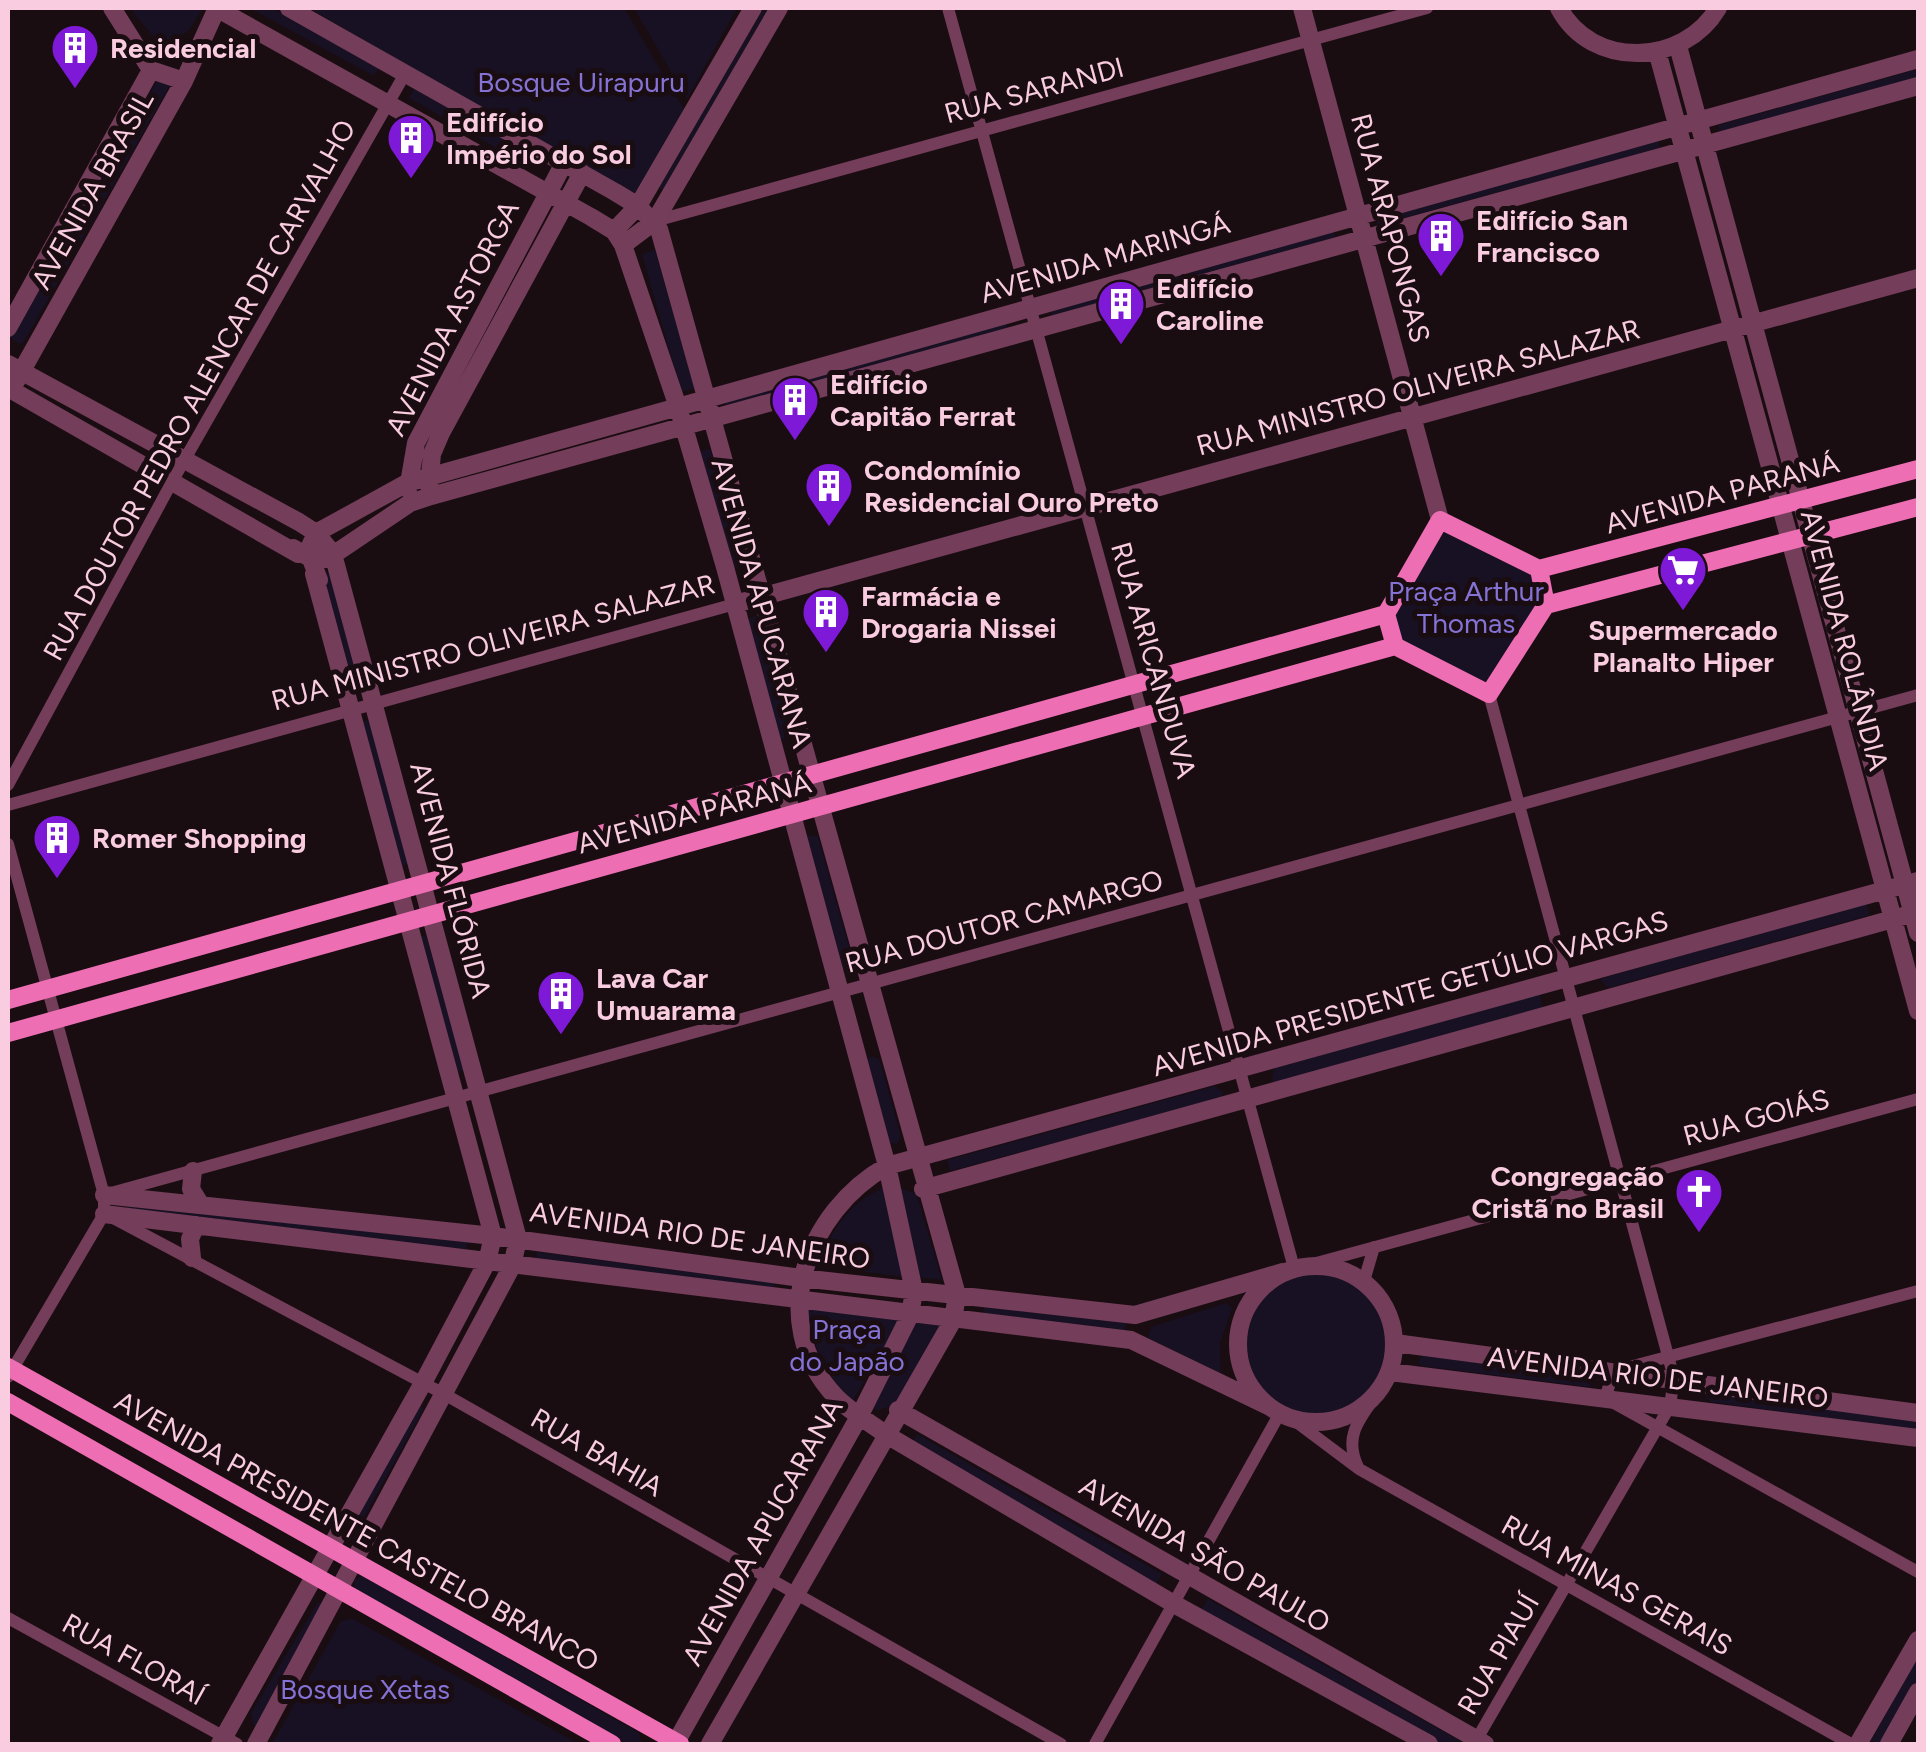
<svg xmlns="http://www.w3.org/2000/svg" width="1926" height="1752" font-family="Figtree,sans-serif">
<style>
.green{fill:#181123}
.lines{fill:none;stroke-linecap:round;stroke-linejoin:round}
.minor{stroke:#743d5a;stroke-width:12}
.tertiary{stroke:#743d5a;stroke-width:18}
.secondary{stroke:#ee6eb3;stroke-width:18}
.labels{text-anchor:middle;stroke-width:10;stroke-linejoin:round;paint-order:stroke}
.poi-label{font-size:28px;font-weight:bold;fill:#f9cce0;stroke:#1a0d12;text-anchor:start}
.park-label{font-size:28px;fill:#8472d4;stroke:#1a0d12}
.street-label{font-size:28px;fill:#f9cce0;stroke:#1a0d12}
</style>
<rect width="100%" height="100%" fill="#1a0d12"/>
<!-- green -->
<path class="green" d="M130 8H203L190 29 174 42 157 41Z
M250 8H272L380 66 374 76Z
M309 8H624L686 113 637 200Z
M634 8H737L687 99Z
M764 8H768L663 190 658 187Z
M1918 69V81L1721 136 1718 125Z
M158 79 170 85 22 345 10 338Z
M415 87 534 155 528 166 409 98Z
M1657 137 1660 148 1378 225 1374 214Z
M1333 227 1335 237 1052 316 1049 306Z
M655 250 695 388 681 392 642 254Z
M1006 324 1009 333 727 411 724 402Z
M710 449 743 566 728 570 696 453Z
M1440 520 1539 569 1546 605 1489 694 1395 646 1386 614Z
M330 572 362 687 351 689 319 574Z
M756 616 791 736 775 741 740 621Z
M371 720 410 863 401 866 361 722Z
M810 835 818 837 853 962 850 969H842L804 840Z
M1866 903 1870 915 1608 988 1600 979Z
M426 935 465 1070 456 1072 417 937Z
M1540 994 1542 1009 1279 1083 1272 1081 1274 1068Z
M871 1056 879 1059 901 1137 897 1144 886 1142 864 1062Z
M1215 1086 1223 1093 1221 1098 950 1171 947 1160Z
M894 1187 916 1193 942 1280 919 1277Z
M882 1188 905 1277 818 1266C831 1230 847 1206 882 1188Z
M127 1201 467 1242 466 1252 126 1211Z
M537 1252 775 1283 773 1293 536 1262Z
M1243 1344a73 73 0 1 1 146 0a73 73 0 1 1-146 0Z
M1226 1303 1232 1308 1220 1343V1373L1148 1338 1151 1327Z
M984 1307 1126 1322 1125 1333 983 1318Z
M808 1309 901 1319 851 1403C827 1373 811 1348 808 1309Z
M912 1321 941 1325 895 1405 877 1410 861 1406Z
M1424 1353 1593 1378 1590 1387 1422 1366 1418 1362Z
M1708 1390 1918 1418V1430L1711 1402 1705 1395Z
M420 1403 423 1410 357 1530 350 1531 347 1528Z
M917 1434 1162 1574 1156 1584 911 1445Z
M362 1576 639 1733 641 1742 628 1744 355 1589 354 1580Z
M1208 1599 1460 1741 1442 1744 1201 1610Z
M318 1602 324 1604 258 1726 253 1724 251 1713Z
M353 1619 579 1744H272L341 1621Z
M1918 1657V1681L1882 1744 1871 1741Z"/>
<g class="lines">
<!-- minor -->
<path class="minor" d="M948 8 1294 1268
M655 221 1427 8
M8 785 173 480 406 72
M8 805 735 604
M8 844 104 1195V1214L8 1377
M111 1193 1918 695
M115 1219 444 1394 1061 1744
M1309 1265 1918 1099
M1364 1281 1374 1247
M1918 1291 1614 1371 1605 1398 1918 1572
M1291 1418 1359 1469 1851 1744
M1358 1467C1343 1436 1360 1418 1378 1393
M8 1618 237 1744
M1095 1744 1280 1413
M1474 1744 1670 1406 1674 1378 1489 694"/>
<!-- tertiary -->
<path class="tertiary" d="M112 8 151 70 184 81
M216 8 591 217 614 231 623 245 678 407 725 567 887 1166 914 1291 910 1315 860 1415 675 1744
M289 8 615 192 638 206 659 229 957 1295 953 1320 710 1744
M1302 8 1440 520
M1559 8C1592 70 1684 66 1718 8
M1678 46 1918 933
M1657 51 1918 1011
M614 231 638 206 753 8
M623 245 655 221 779 8
M8 328 151 70
M8 364 299 522 316 533 333 554 518 1239 512 1266 256 1744
M15 383 184 81 217 8
M8 388 298 554
M429 486 432 454 441 433 582 173
M408 489 416 443 564 163
M293 548 310 558 327 559 410 503 431 496 1918 86
M319 580 308 551 316 533 407 483 1918 59
M735 604 1918 278
M193 1171 191 1189 199 1202
M923 1189 1918 912
M104 1195 493 1236 801 1278 1135 1315 1283 1272
M104 1214 1131 1340 1270 1407
M192 1258 190 1239 196 1225
M1238 1344a78 78 0 1 1 156 0a78 78 0 1 1-156 0Z
M1395 1343 1918 1413
M1390 1372 1918 1438
M898 1410 1485 1744
M220 1744 423 1383 487 1262 493 1236 314 574
M1429 1744 1174 1604 885 1434C869 1422 849 1411 835 1396 765 1321 807 1211 887 1166L1918 881
M1858 1744 1918 1640
M1889 1744 1918 1692"/>
<!-- secondary -->
<path class="secondary" d="M1440 520 1539 569 1546 605 1489 694 1395 646 1386 614Z
M1539 569 1918 469
M1546 605 1918 507
M8 1000 1386 614
M8 1033 1395 646
M8 1367 680 1744
M8 1402 612 1744"/>
</g>
<!-- icons -->
<defs>
<g id="building-pin" transform="scale(2.5)"><path d="M0 17L-7.5 6A9.5 9.5 0 1 1 7.5 6Z" fill="#7f19d8" stroke="#1a0d12"/><path d="M-4-6H4V6H1V3H-1V6H-4ZM-2.5-4.3h1.7v1.8h-1.7ZM.8-4.3h1.7v1.8H.8ZM-2.5-1h1.7V.8h-1.7ZM.8-1h1.7V.8H.8Z" fill="#fff"/></g>
<g id="supermarket-pin" transform="scale(2.5)"><path d="M0 17L-7.5 6A9.5 9.5 0 1 1 7.5 6Z" fill="#7f19d8" stroke="#1a0d12"/><path d="M-6-5.5h2.5l.6 2H6L4.5 2H-2.5L-4.4-4H-6ZM-1.5 3.2a1.3 1.3 0 1 0 .1 0ZM3 3.2a1.3 1.3 0 1 0 .1 0Z" fill="#fff"/></g>
<g id="church-pin" transform="scale(2.5)"><path d="M0 17L-7.5 6A9.5 9.5 0 1 1 7.5 6Z" fill="#7f19d8" stroke="#1a0d12"/><path d="M-1.2-6h2.4v3.5h3.3v2.4h-3.3V6h-2.4V-.1h-3.3v-2.4h3.3Z" fill="#fff"/></g>
</defs>
<g fill-rule="evenodd">
<use href="#building-pin" x="75" y="48"/>
<use href="#building-pin" x="411" y="138"/>
<use href="#building-pin" x="1441" y="236"/>
<use href="#building-pin" x="1121" y="304"/>
<use href="#building-pin" x="795" y="400"/>
<use href="#building-pin" x="829" y="486"/>
<use href="#supermarket-pin" x="1683" y="570"/>
<use href="#building-pin" x="826" y="612"/>
<use href="#building-pin" x="57" y="838"/>
<use href="#building-pin" x="561" y="994"/>
<use href="#church-pin" x="1699" y="1192"/>
</g>
<g class="labels">
<!-- poi labels -->
<g class="poi-label">
<text x="110" y="58">Residencial</text>
<text x="446" y="132">Edifício<tspan x="446" dy="32">Império do Sol</tspan></text>
<text x="1476" y="230">Edifício San<tspan x="1476" dy="32">Francisco</tspan></text>
<text x="1156" y="298">Edifício<tspan x="1156" dy="32">Caroline</tspan></text>
<text x="830" y="394">Edifício<tspan x="830" dy="32">Capitão Ferrat</tspan></text>
<text x="864" y="480">Condomínio<tspan x="864" dy="32">Residencial Ouro Preto</tspan></text>
<text x="861" y="606">Farmácia e<tspan x="861" dy="32">Drogaria Nissei</tspan></text>
<text x="1683" y="640" text-anchor="middle">Supermercado<tspan x="1683" dy="32">Planalto Hiper</tspan></text>
<text x="92" y="848">Romer Shopping</text>
<text x="596" y="988">Lava Car<tspan x="596" dy="32">Umuarama</tspan></text>
<text x="1664" y="1186" text-anchor="end">Congregação<tspan x="1664" dy="32">Cristã no Brasil</tspan></text>
</g>
<!-- park labels -->
<g class="park-label">
<text x="581" y="92">Bosque Uirapuru</text>
<text x="1466" y="601">Praça Arthur<tspan x="1466" dy="32">Thomas</tspan></text>
<text x="847" y="1339">Praça<tspan x="847" dy="32">do Japão</tspan></text>
<text x="365" y="1699">Bosque Xetas</text>
</g>
<!-- street labels -->
<g class="street-label">
<text transform="translate(1034 90) rotate(-15)" y="10">RUA SARANDI</text>
<text transform="translate(92 190) rotate(-61)" y="10">AVENIDA BRASIL</text>
<text transform="translate(1391 228) rotate(75)" y="10">RUA ARAPONGAS</text>
<text transform="translate(1105 258) rotate(-16)" y="10">AVENIDA MARINGÁ</text>
<text transform="translate(452 318) rotate(-63)" y="10">AVENIDA ASTORGA</text>
<text transform="translate(1418 387) rotate(-15)" y="10">RUA MINISTRO OLIVEIRA SALAZAR</text>
<text transform="translate(199 390) rotate(-61)" y="10">RUA DOUTOR PEDRO ALENCAR DE CARVALHO</text>
<text transform="translate(1722 493) rotate(-15)" y="10">AVENIDA PARANÁ</text>
<text transform="translate(762 603) rotate(74)" y="10">AVENIDA APUCARANA</text>
<text transform="translate(1845 640) rotate(75)" y="10">AVENIDA ROLÂNDIA</text>
<text transform="translate(493 642) rotate(-15)" y="10">RUA MINISTRO OLIVEIRA SALAZAR</text>
<text transform="translate(1154 660) rotate(74)" y="10">RUA ARICANDUVA</text>
<text transform="translate(694 813) rotate(-15)" y="10">AVENIDA PARANÁ</text>
<text transform="translate(451 880) rotate(75)" y="10">AVENIDA FLÓRIDA</text>
<text transform="translate(1004 921) rotate(-15)" y="10">RUA DOUTOR CAMARGO</text>
<text transform="translate(1410 993) rotate(-16)" y="10">AVENIDA PRESIDENTE GETÚLIO VARGAS</text>
<text transform="translate(1756 1117) rotate(-15)" y="10">RUA GOIÁS</text>
<text transform="translate(700 1235) rotate(8)" y="10">AVENIDA RIO DE JANEIRO</text>
<text transform="translate(1658 1377) rotate(7)" y="10">AVENIDA RIO DE JANEIRO</text>
<text transform="translate(597 1452) rotate(30)" y="10">RUA BAHIA</text>
<text transform="translate(357 1531) rotate(29)" y="10">AVENIDA PRESIDENTE CASTELO BRANCO</text>
<text transform="translate(762 1532) rotate(-61)" y="10">AVENIDA APUCARANA</text>
<text transform="translate(1205 1554) rotate(30)" y="10">AVENIDA SÃO PAULO</text>
<text transform="translate(1617 1585) rotate(29)" y="10">RUA MINAS GERAIS</text>
<text transform="translate(1498 1654) rotate(-60)" y="10">RUA PIAUÍ</text>
<text transform="translate(134 1659) rotate(29)" y="10">RUA FLORAÍ</text>
</g>
</g>
<!-- border -->
<rect width="1926" height="1752" fill="none" stroke="#f9cce0" stroke-width="20"/>
</svg>
